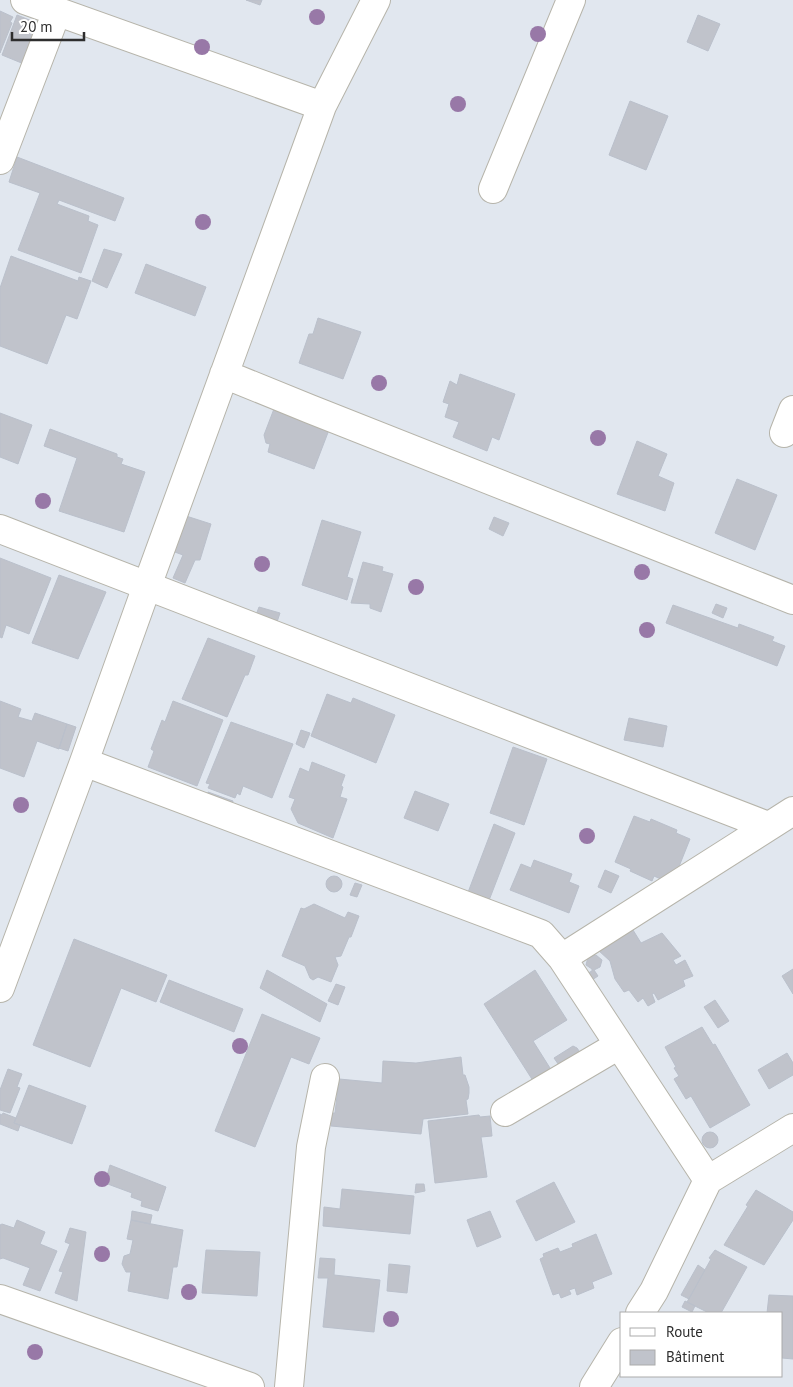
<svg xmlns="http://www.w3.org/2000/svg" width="793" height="1387" font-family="'PT Sans',sans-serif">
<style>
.building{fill:#c0c3cb;stroke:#bac0cb}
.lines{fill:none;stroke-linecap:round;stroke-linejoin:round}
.minor-casing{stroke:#b6b4aa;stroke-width:30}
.minor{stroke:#fff;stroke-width:28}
.tree{fill:#9878a7}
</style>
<rect width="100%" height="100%" fill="#e1e7ef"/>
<!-- building -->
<path class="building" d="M246 0H262L260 5Z
M0 11 13 17 10 22 12 23 0 53Z
M17 15 42 25 24 64 2 55Z
M698 15 720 24 708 51 687 42Z
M630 101 668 116 646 170 609 155Z
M17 157 124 198 115 221 59 200 57 204 89 216 88 221 98 225 81 273 18 250 40 193 9 182Z
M104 249 122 254 107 288 92 281Z
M11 256 78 281 79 277 91 281 77 319 66 315 47 364 0 346V288Z
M146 264 206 287 195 316 135 293Z
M318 318 361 332 343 379 299 363 309 334H313Z
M460 374 515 394 499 440 492 437 487 451 453 437 459 422 445 417 449 404 443 402 450 381 457 385Z
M277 401 332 422 314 469 268 452 270 444 266 443 264 435Z
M0 413 32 425 18 464 0 457Z
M50 429 117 454V457L123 459 121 464 145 472 124 532 59 511 77 458 44 446Z
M637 441 667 454 658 476 674 483 665 511 617 494Z
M737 479 777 495 755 550 715 533Z
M183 515 211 524 200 560H195L185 583 173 578 183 555 172 551Z
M494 517 509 523 503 536 489 529Z
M322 520 361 532 347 577 353 579 347 600 302 585Z
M0 558 51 578 29 634 6 625 2 638 0 637Z
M363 562 383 567 382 571 393 574 381 612 370 608V604L351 603Z
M59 575 106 592 78 659 32 643Z
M716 604 727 608 723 618 712 613Z
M673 605 738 628 739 624 774 637 772 641 785 646 777 666 666 623Z
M259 607 280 613 277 622 256 615Z
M208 638 255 656 248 675H245L227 717 182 699Z
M327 694 351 703 353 698 395 715 376 763 311 736Z
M0 701 21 709 18 717 32 721 35 713 67 724 59 749 37 741 24 777 0 768Z
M173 701 223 720 197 786 148 767 154 751 151 749 162 720 165 722Z
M629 718 667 726 663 747 624 740Z
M231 722 293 744 272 798 243 786 240 795 237 793 235 798 208 788 210 784 206 783Z
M67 724 76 727 68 751 59 748Z
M301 730 310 733 304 748 296 744Z
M513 747 547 759 524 825 490 813Z
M312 762 345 775 341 786 343 787 340 797 347 799 333 838 298 823 291 809 295 799 289 797 300 768 309 772Z
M415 791 449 804 438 831 404 818Z
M208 792 233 801 231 810 206 800Z
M634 816 650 822 651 819 677 830 676 833 690 839 672 884 654 876 652 881 630 871 631 869 615 862Z
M494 824 515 833 488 903 467 895Z
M534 860 572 874 569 882 579 886 569 913 510 890 521 864 531 868Z
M605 870 619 876 611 893 598 887Z
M326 884a8 8 0 1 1 16 0a8 8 0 1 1-16 0Z
M355 883 362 885 357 897 350 895Z
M314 904 345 918 348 912 359 916 351 937H349L341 956 335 957 338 965 331 982 318 977 313 980 310 978 305 966 282 956 301 908 304 909Z
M633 930 641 943 662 933 681 956 673 960 676 965 685 960 693 976 683 980 685 986 658 1000 654 993 652 994 655 1002 648 1006 643 998 638 1002 629 990 624 992 615 979 610 961 598 950Z
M74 939 167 975 156 1002 121 988 90 1067 33 1045Z
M596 955 602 960 600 967 594 970 598 976 592 980 588 973 592 971V969L586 965 588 957Z
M793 969V994L782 976Z
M267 970 327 1004 320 1022 260 988Z
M535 970 567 1020 533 1041 555 1076 537 1087 484 1004Z
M169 980 243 1009 234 1032 160 1002Z
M336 984 345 987 338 1005 328 1001Z
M715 1000 729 1021 718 1028 704 1007Z
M262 1014 320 1038 309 1064 291 1057 255 1147 215 1131Z
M702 1027 713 1045 715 1044 750 1105 710 1128 691 1096 686 1099 674 1079 679 1076 674 1068 676 1067 665 1047Z
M573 1046 577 1048 584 1058 563 1071 554 1058Z
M787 1053 793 1063V1075L769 1089 758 1070Z
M461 1057 463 1075H465L469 1087V1093L468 1099 466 1100 468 1114 423 1119 421 1134 331 1126 332 1113H335L339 1079 382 1083 383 1061 416 1063Z
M8 1069 22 1074 17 1087 20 1088 10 1113 0 1110V1090Z
M29 1085 86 1106 72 1144 14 1123Z
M3 1113 16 1118 14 1123 20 1125 18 1131 0 1124V1114L2 1115Z
M479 1115 480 1117 490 1116 492 1136 481 1137 487 1177 435 1183 428 1121Z
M702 1140a8 8 0 1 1 16 0a8 8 0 1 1-16 0Z
M110 1165 166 1187 158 1211 141 1206 142 1201 131 1197 132 1193 105 1183Z
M554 1182 575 1222 536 1241 516 1201Z
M416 1184H424L425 1191 415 1193Z
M342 1189 414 1196 410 1234 323 1226 324 1207 340 1209Z
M756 1190 793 1212V1220L764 1265 724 1245 748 1206 746 1205Z
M132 1211 152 1215 150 1224 131 1220Z
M490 1211 501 1237 477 1247 467 1220Z
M17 1220 45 1232 40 1244 57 1251 40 1291 23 1285 30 1268 3 1258 0 1259V1225L2 1224 14 1228Z
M131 1220 183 1230 177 1267H173L168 1299 128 1291 131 1272H126L122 1264 124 1256 130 1254 133 1240 127 1239Z
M70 1228 86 1232 77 1301 55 1293 63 1272 59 1271 70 1244 65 1242Z
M596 1234 612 1274 592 1282 594 1288 577 1295 575 1288 569 1290 571 1294 561 1298 559 1293 553 1295 540 1259 544 1257 543 1254 558 1248 560 1252 573 1247 572 1244Z
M206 1250 260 1252 257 1296 202 1293Z
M715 1250 747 1267 721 1313H709L687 1302 711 1259 709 1258Z
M320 1258 335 1259 334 1275 380 1280 374 1332 323 1327 328 1278H318Z
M389 1264 410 1266 407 1293 387 1291Z
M698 1265 705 1270 689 1299 681 1295Z
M769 1295 793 1296V1359L782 1358V1313H767Z
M685 1301 695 1306 692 1312 682 1307Z"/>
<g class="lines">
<!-- minor casing -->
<g class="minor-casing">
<path id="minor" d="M25 0 322 106
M0 160 57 11
M493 189 571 0
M224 374 310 409 793 600
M784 433 793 410
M0 529 768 826
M84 762 541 934 562 958 708 1180
M562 958 793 811
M0 988 84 762 147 586 322 106 376 0
M505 1112 619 1045
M0 1299 250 1387
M640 1313 654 1291 708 1180 793 1128
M289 1387 311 1147 325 1078
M594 1387 622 1342"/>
</g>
<!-- minor -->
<use href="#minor" class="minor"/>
</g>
<!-- trees -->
<g class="tree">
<circle cx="317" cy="17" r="8"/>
<circle cx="538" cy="34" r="8"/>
<circle cx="202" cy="47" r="8"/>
<circle cx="458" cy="104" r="8"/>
<circle cx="203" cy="222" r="8"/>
<circle cx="379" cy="383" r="8"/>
<circle cx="598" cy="438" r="8"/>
<circle cx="43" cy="501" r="8"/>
<circle cx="262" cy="564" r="8"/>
<circle cx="642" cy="572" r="8"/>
<circle cx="416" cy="587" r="8"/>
<circle cx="647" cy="630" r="8"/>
<circle cx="21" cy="805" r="8"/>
<circle cx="587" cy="836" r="8"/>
<circle cx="240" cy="1046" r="8"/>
<circle cx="102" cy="1179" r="8"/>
<circle cx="102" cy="1254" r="8"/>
<circle cx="189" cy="1292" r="8"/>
<circle cx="391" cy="1319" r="8"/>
<circle cx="35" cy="1352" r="8"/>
</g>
<!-- legend -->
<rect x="620" y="1312" width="162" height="65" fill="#ffffff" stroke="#ababab"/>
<rect x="630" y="1328" width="25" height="8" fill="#ffffff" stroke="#ababab"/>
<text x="666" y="1337" font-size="15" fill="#2e2e2e">Route</text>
<rect x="630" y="1350" width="25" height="15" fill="#c0c3cb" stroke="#ababab"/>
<text x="666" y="1362" font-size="15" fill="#2e2e2e">Bâtiment</text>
<!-- scale -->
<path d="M12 32v8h72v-8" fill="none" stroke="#2e2e2e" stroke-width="2.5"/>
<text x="20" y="32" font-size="15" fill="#2e2e2e" stroke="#ffffff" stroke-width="4" paint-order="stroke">20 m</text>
</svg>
